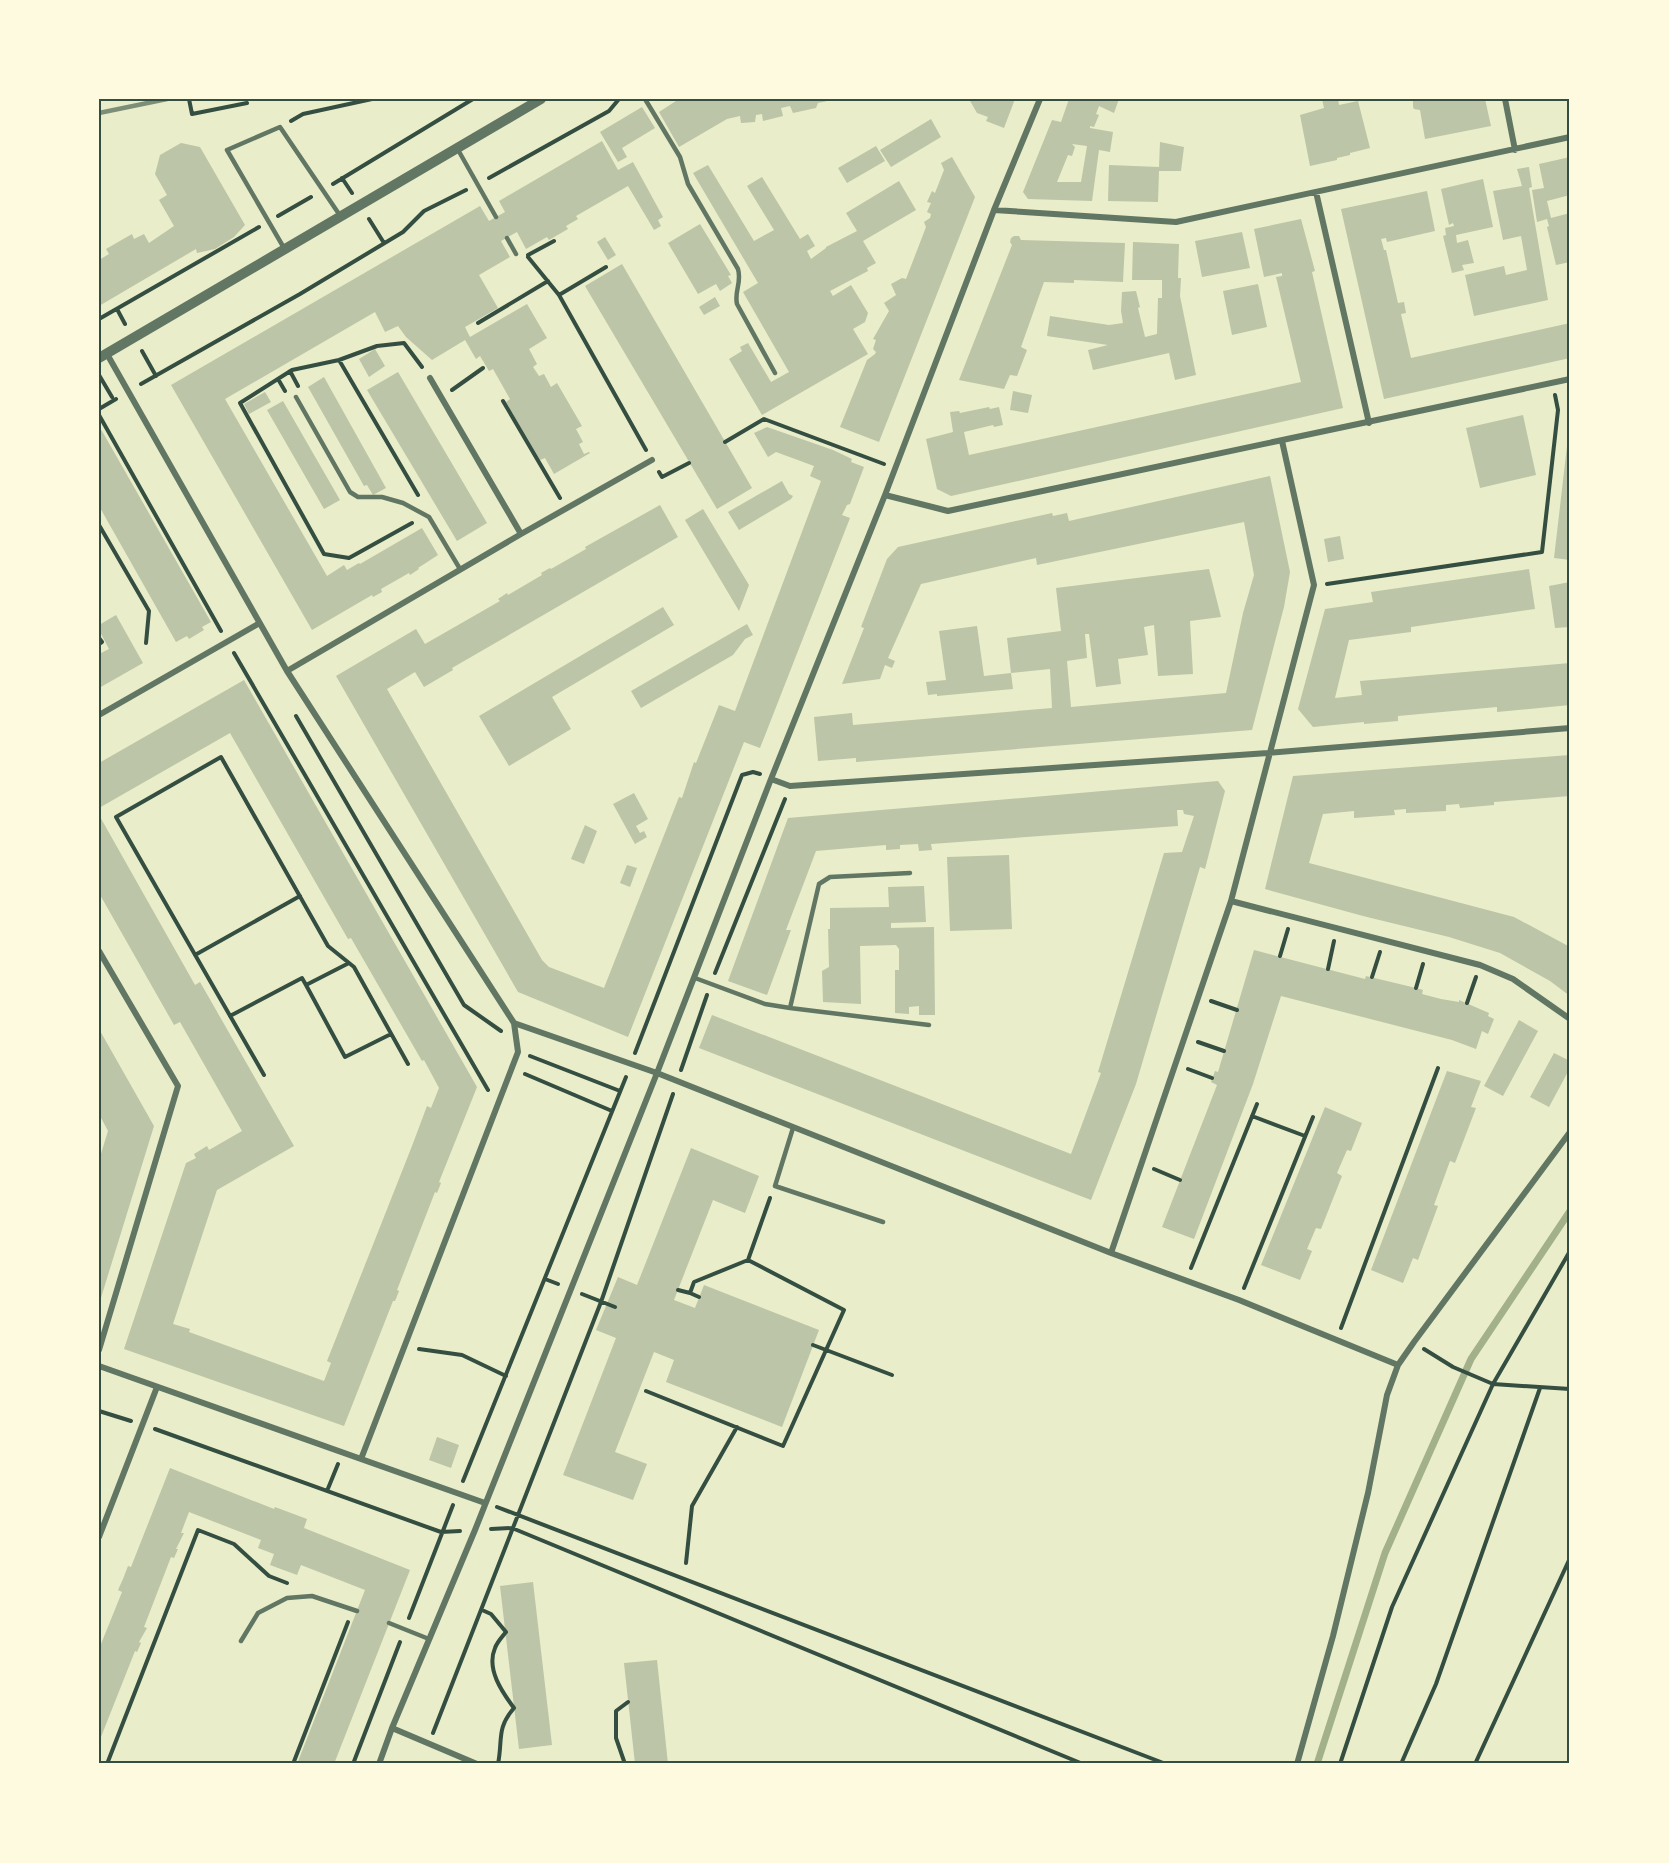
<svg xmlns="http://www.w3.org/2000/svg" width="1669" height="1863" font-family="'Fira Sans',sans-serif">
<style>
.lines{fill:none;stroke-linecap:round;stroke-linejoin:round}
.stream{stroke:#a3b18a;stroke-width:7}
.building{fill:#bcc5a7;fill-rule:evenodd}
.path{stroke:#344e41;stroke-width:4}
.service{stroke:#617663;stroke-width:4.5}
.minor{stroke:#617663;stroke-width:6}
.tertiary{stroke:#617663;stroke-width:10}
.rail{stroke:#7c8e77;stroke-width:4.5}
.neatline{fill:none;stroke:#344e41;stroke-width:2}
</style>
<rect width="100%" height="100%" fill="#e9edc9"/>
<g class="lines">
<!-- stream -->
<path class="stream" d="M1317 1764 1385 1553 1471 1359 1570 1211"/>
</g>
<!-- building -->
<path class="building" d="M679 99H832V100L818 103 816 108 793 113 790 106 781 108 783 116 763 121 762 114 756 115 755 122 741 123 740 116 727 119 679 147 659 112Z
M969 99H1015L1004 128 986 121 988 117 977 113Z
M1069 99H1119L1114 113 1099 106 1096 114 1099 115 1094 127 1090 126V128L1113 132 1110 152 1099 150 1092 201 1028 199 1023 192 1052 120 1061 122ZM1072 144 1087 146 1081 182H1057L1068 155 1072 156 1075 147Z
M1322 99H1338L1339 105 1358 101 1370 148 1350 153V155L1337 158V160L1310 166 1300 115 1324 108Z
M1417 99H1485L1491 126 1425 139 1420 110 1414 109 1413 107V101Z
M642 107 655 128 622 148 627 157 618 162 600 132Z
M931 119 941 137 891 167 880 150Z
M602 141 618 170 633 162 663 217 658 220 661 226 654 230 628 186 576 216 578 219 566 226 568 229 549 240 547 237 526 249 517 232 501 241 510 257 479 275 498 308 465 327 470 337 527 304 547 338 529 349 537 364 533 367 539 376 544 374 551 387 557 383 582 426 576 429 583 442 579 444 584 454 589 452 590 453 554 474 545 458 540 460 506 402 510 399 493 369 489 371 480 356 476 359 465 340 432 360 406 337 398 326 385 332 375 312 225 399 327 576 344 565 347 570 359 563 360 564 422 528 438 555 418 568 419 569 410 575 409 573 381 589 382 592 373 597 372 595 312 630 171 385 480 206 489 221 505 212 499 201Z
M1160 142 1184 147 1181 171H1159L1158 202 1108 201 1109 165 1159 167Z
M181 143 200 147 245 225 234 237 215 249 197 253 196 249 99 306V260L109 254 106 249 132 234 134 239 144 234 149 243 174 226 159 200 167 195 155 174 160 155Z
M876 146 885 161 847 183 838 168Z
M952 157 975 197 879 442 840 427 867 360 875 354 876 352 873 349 876 340 873 339 889 311 884 303 896 295 891 284 902 278 906 279 926 227 924 222 930 218 931 214 927 212 931 203 927 202 932 191 935 193 944 170 941 163Z
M1570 157V195L1547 201 1551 218 1570 213V262L1556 265 1547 227 1549 226 1547 219 1537 222 1532 190 1544 188 1539 164Z
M708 165 754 241 774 230 747 186 762 177 800 239 808 234 815 246 807 251 811 259 826 248V247L857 231 846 213 899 181 916 210 863 241 876 263 867 268 868 271 830 291 833 296 851 285 868 313 865 322 853 329 868 354 762 415 729 359 742 351 740 347 748 343 771 382 789 372 743 292 758 283 693 173Z
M1529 167 1532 187 1529 188 1548 300 1474 316 1465 275 1504 266 1506 275 1527 270 1521 236 1503 240 1493 191 1522 186 1517 169Z
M1483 179 1493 227 1456 235 1457 243 1468 240 1474 263 1462 265 1464 270 1452 273 1443 236 1446 235 1445 228 1454 226 1453 223 1449 225 1441 189Z
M1427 191 1435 231 1387 242 1386 238 1381 239 1384 250H1386L1398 303 1404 302 1406 313 1401 314 1411 358 1570 323V358L1384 399 1341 209Z
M1301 219 1315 271 1312 272 1343 408 951 496 937 489 926 439 953 432 950 412 959 411 960 413 989 407 990 409 999 407 1003 425 994 427 993 425 964 432 969 455 1301 382 1276 277 1282 276V273L1264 277 1254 229Z
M700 224 731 275 728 276 732 283 720 291 716 284 698 294 668 243Z
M1242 232 1250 268 1202 277 1195 241Z
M1014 236H1019L1021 240 1125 243 1123 282 1074 280V283L1044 282 1021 347 1027 350 1017 376 1010 375 1004 389 959 380 1012 245 1010 242 1011 238Z
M605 237 616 255 608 260 597 242Z
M1133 242 1179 244 1178 278H1181L1180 296 1196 375 1175 380 1169 353 1093 370 1088 350 1108 345 1047 336 1050 316 1109 325 1123 323 1121 311 1122 292 1136 291 1140 307 1138 308 1145 337 1157 334 1158 298H1162V280H1132Z
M622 264 752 488 717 509 585 286Z
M1258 284 1267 327 1232 335 1223 291Z
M715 297 720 306 704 315 699 307Z
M375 349 385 366 369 377 359 359Z
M398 372 487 523 457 541 367 390Z
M324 377 386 488 373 495 367 485 364 486 308 387Z
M1013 391 1032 395 1028 413 1010 410Z
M265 392 271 402 249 414 244 404Z
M283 401 340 500 324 509 267 410Z
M1523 415 1536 475 1480 488 1466 428Z
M767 427 833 450 852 459 851 462 864 467 850 504 847 505 842 515 850 518 760 748 744 742 628 1037 518 992 336 676 416 629 425 644 500 601 498 599 507 593 508 595 542 575 541 573 550 568 551 569 586 549 585 547 660 505 678 537 452 668 453 670 424 687 415 672 387 689 542 960 549 967 604 988 679 797 682 798 694 762 696 763 719 705 735 711 821 481 810 476 814 466 776 452 768 457 754 433Z
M99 428 102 431 211 622 202 627 204 630 189 639 187 636 176 642 99 506Z
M1569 429 1570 430V560L1554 558Z
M1270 476 1290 572 1284 607 1252 730 856 762V758L818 761 814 717 852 713 853 725 1052 708 1050 669 1011 673 1007 638 1061 631 1056 588 1209 569 1221 617 1190 621 1193 674 1158 676 1154 625 1144 627 1148 655 1118 659 1121 684 1096 687 1089 634H1085L1087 658 1067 661 1071 707 1226 693 1243 613 1254 575 1244 522 1037 565 1036 558 921 584 888 658 895 661 892 668 885 665 880 679 842 684 864 628 861 627 887 559 898 547 1052 513 1053 516 1067 513 1069 521Z
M782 481 789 494 793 496 791 499 739 530 728 512Z
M703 509 749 585 739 611 685 520Z
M1340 536 1344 559 1328 562 1324 539Z
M1529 569 1535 609 1411 627V632L1349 640 1335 698 1362 695 1360 681 1570 663V705L1497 712V707L1398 716V721L1364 724V722L1313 727 1298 709 1325 609 1373 602 1371 592Z
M1570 582V627L1555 628 1549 586Z
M663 607 674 625 552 697 571 729 509 766 479 716Z
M116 615 143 663 99 688V654L109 649 99 630V625Z
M747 624 753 635 745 639 733 655 641 708 631 691Z
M977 626 984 676 1011 673 1013 689 937 696V694L928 695 926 682 946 680 939 631Z
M244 680 477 1087 439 1182 441 1183 437 1193 435 1192 397 1290 399 1291 395 1301H393L344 1426 124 1349 186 1163 196 1158 194 1154 207 1146 209 1150 242 1131 180 1022 174 1025 99 893V815L195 985 200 982 294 1146 217 1190 173 1324 190 1329 189 1332 324 1381 331 1363 327 1361 412 1146 427 1106 431 1108 439 1088 424 1060 422 1061 351 938 348 939 230 733 99 808V763Z
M1570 755V796L1494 802V805L1460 808 1459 804 1446 805V811L1406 813V809L1394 810 1395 815 1354 818V811L1323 814 1309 863 1514 917 1570 947V996L1550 981 1500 953 1449 937 1363 916 1265 889 1293 776Z
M1218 781 1225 791 1205 869 1200 867 1136 1084 1091 1200 699 1048 712 1015 1071 1154 1101 1073 1098 1072 1164 853 1182 852 1194 816 1184 814 1183 810H1177L1178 826 931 844 932 850 919 851 918 844 900 845V849L886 850V845L816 851 786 930H791L767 995 728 981 788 818Z
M634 793 648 819 636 826 640 833 644 831 647 837 635 844 613 804Z
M585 825 597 831 584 864 571 859Z
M1009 855 1012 929 950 931 947 857Z
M627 865 637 868 630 887 620 883Z
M924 886 926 922 891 923V928L934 927 935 1015H919V1006L909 1007V1014L895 1013V970H899V949L896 945 860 946 861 1004 823 1002 822 971 829 967 828 929H830V908L889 907 888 887Z
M1254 950 1365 979 1366 976 1416 988 1423 990 1422 994 1441 999 1459 1002V1000L1489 1013 1488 1016 1494 1019 1488 1034 1482 1031 1476 1049 1452 1040 1281 996 1253 1084 1194 1239 1162 1227 1217 1085 1211 1082 1215 1071 1218 1072Z
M1519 1020 1538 1031 1503 1096 1484 1086Z
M99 1029 154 1126 100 1301 99 1160 108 1131 99 1114Z
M1554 1053 1570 1061V1068L1549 1107 1530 1097Z
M1447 1071 1481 1081 1471 1107 1476 1108 1455 1163 1450 1161 1434 1205 1438 1206 1418 1260 1413 1258 1403 1283 1371 1270Z
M1325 1107 1362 1123 1351 1151 1347 1150 1337 1173 1342 1176 1321 1229 1316 1228 1307 1249 1312 1251 1300 1280 1261 1265Z
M691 1148 759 1176 745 1213 713 1200 674 1300 695 1308 704 1285 819 1330 782 1427 666 1382 674 1360 654 1352 615 1452 647 1464 633 1500 563 1475 616 1338 596 1330 618 1277 637 1285Z
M437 1437 459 1445 451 1468 429 1460Z
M170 1468 274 1509 275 1507 307 1519 304 1528 410 1570 334 1764H297L365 1590 301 1565 297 1575 270 1565 274 1554 258 1548 261 1540 189 1512 181 1533H184L176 1549H178L174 1558 171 1557 144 1627 147 1628 139 1642 141 1643 137 1652 135 1651 99 1742V1649L122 1592 118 1590 123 1579 128 1566 131 1567Z
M533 1582 552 1745 519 1749 500 1586Z
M657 1660 668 1764H635L624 1663Z"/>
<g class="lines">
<!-- path -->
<path class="path" d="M189 99 192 114 247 103
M291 121 303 114 372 99
M342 178 352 193
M489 178 609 111 619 99
M333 184 473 99
M278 216 311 197
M369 219 384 243
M528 255 554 241
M528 257 559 295 646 450
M559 295 606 267
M117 309 125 324
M99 319 259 227
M478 323 548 281
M142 351 156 376
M339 360 418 495
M290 371 298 386
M99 375 112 397
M278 379 285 391
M141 384 300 294 403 232 424 211 466 190
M452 390 483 368
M503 401 560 498
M99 409 116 399
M99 415 221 631
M725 442 764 419 884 464
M659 472 662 477 689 463
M412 523 349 558 324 554 240 403 292 370 339 360 377 346 404 343 422 367
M99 525 149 611 146 643
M1327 584 1542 552 1558 410 1555 395
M99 638 102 642 99 644
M234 653 488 1090
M296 716 464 1005 501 1031
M195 955 300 896
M1280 956 1288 929
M1328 969 1334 941
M715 973 785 799
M1372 977 1380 952
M306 985 345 1057 391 1034
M1416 988 1423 964
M1211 1001 1237 1010
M1467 1003 1476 977
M230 1016 302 978 306 985 349 963
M1198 1042 1224 1051
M635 1053 742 775 753 772 760 774
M530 1056 620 1091
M1188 1069 1212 1078
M681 1070 707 995
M525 1074 612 1111
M264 1075 116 817 221 757 328 946 354 967 408 1064
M1252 1116 1305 1136
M1154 1169 1180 1180
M1191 1268 1257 1104
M545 1279 558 1284
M1244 1288 1313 1117
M678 1290 690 1293
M582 1294 615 1307
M699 1297 690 1293 694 1282 748 1260 770 1198
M1341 1328 1438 1068
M813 1345 892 1375
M419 1349 462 1355 506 1376
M1424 1349 1453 1367 1493 1384 1570 1389
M646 1391 783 1446 844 1310 748 1260
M99 1411 131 1421
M155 1429 441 1532 460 1531
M463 1481 626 1077
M327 1491 338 1464
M497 1507 1166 1764
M491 1529 512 1528 1083 1764
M686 1563 692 1506 737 1427
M482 1610 491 1614 506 1632C502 1637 497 1642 495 1648 486 1669 502 1692 514 1708 496 1729 503 1739 498 1764
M409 1618 453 1505
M433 1733 601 1302 673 1094
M107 1764 198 1530 234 1544 269 1576 287 1583
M293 1764 348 1622
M353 1764 400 1642
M625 1764 616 1738V1711L628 1702
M1340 1764 1392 1607 1493 1384 1570 1251
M1401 1764 1436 1684 1540 1388
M1475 1764 1570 1558"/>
<!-- service -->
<path class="service" d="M645 99 680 157 688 184 738 269C742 283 734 291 737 304L775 373
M457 148 496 217
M507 238 516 254
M284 248 227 150 280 127 341 217
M296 397 350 492 358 497H382L403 503 429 517 460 569
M695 978 765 1004 790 1008 819 884 830 877 910 873
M790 1008 929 1025
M793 1128 775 1186 883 1222
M389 1623 429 1639
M241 1641 258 1613 287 1598 312 1596 357 1611"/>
<!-- minor -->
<path class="minor" d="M1505 99 1515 150
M1316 192 1369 423
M994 210 1176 222 1570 137
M107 354 287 671 514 1023 657 1073 1111 1253 1239 1300 1398 1365
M430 378 521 534
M885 495 948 511 1570 379
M287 671 521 534 652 460
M99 715 258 624
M771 779 790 786 1268 753 1570 728
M1231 901 1480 965 1513 979 1570 1019
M99 951 178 1086 99 1350
M1111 1253 1231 901 1314 585 1282 441
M99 1366 485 1503
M361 1459 518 1052 514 1023
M99 1537 157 1387
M392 1728 477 1764
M379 1764 392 1728 475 1530 657 1073 771 779 885 495 994 210 1040 99
M1297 1764 1333 1636 1368 1493 1387 1395 1398 1365 1414 1342 1570 1132"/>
<!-- tertiary -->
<path class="tertiary" d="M99 358 541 99"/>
<!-- rail -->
<path class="rail" d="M99 113 167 99"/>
</g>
<!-- border -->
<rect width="1669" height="1863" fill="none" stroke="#fefae0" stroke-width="201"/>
<rect x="100" y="100" width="1468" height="1662" class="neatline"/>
</svg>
